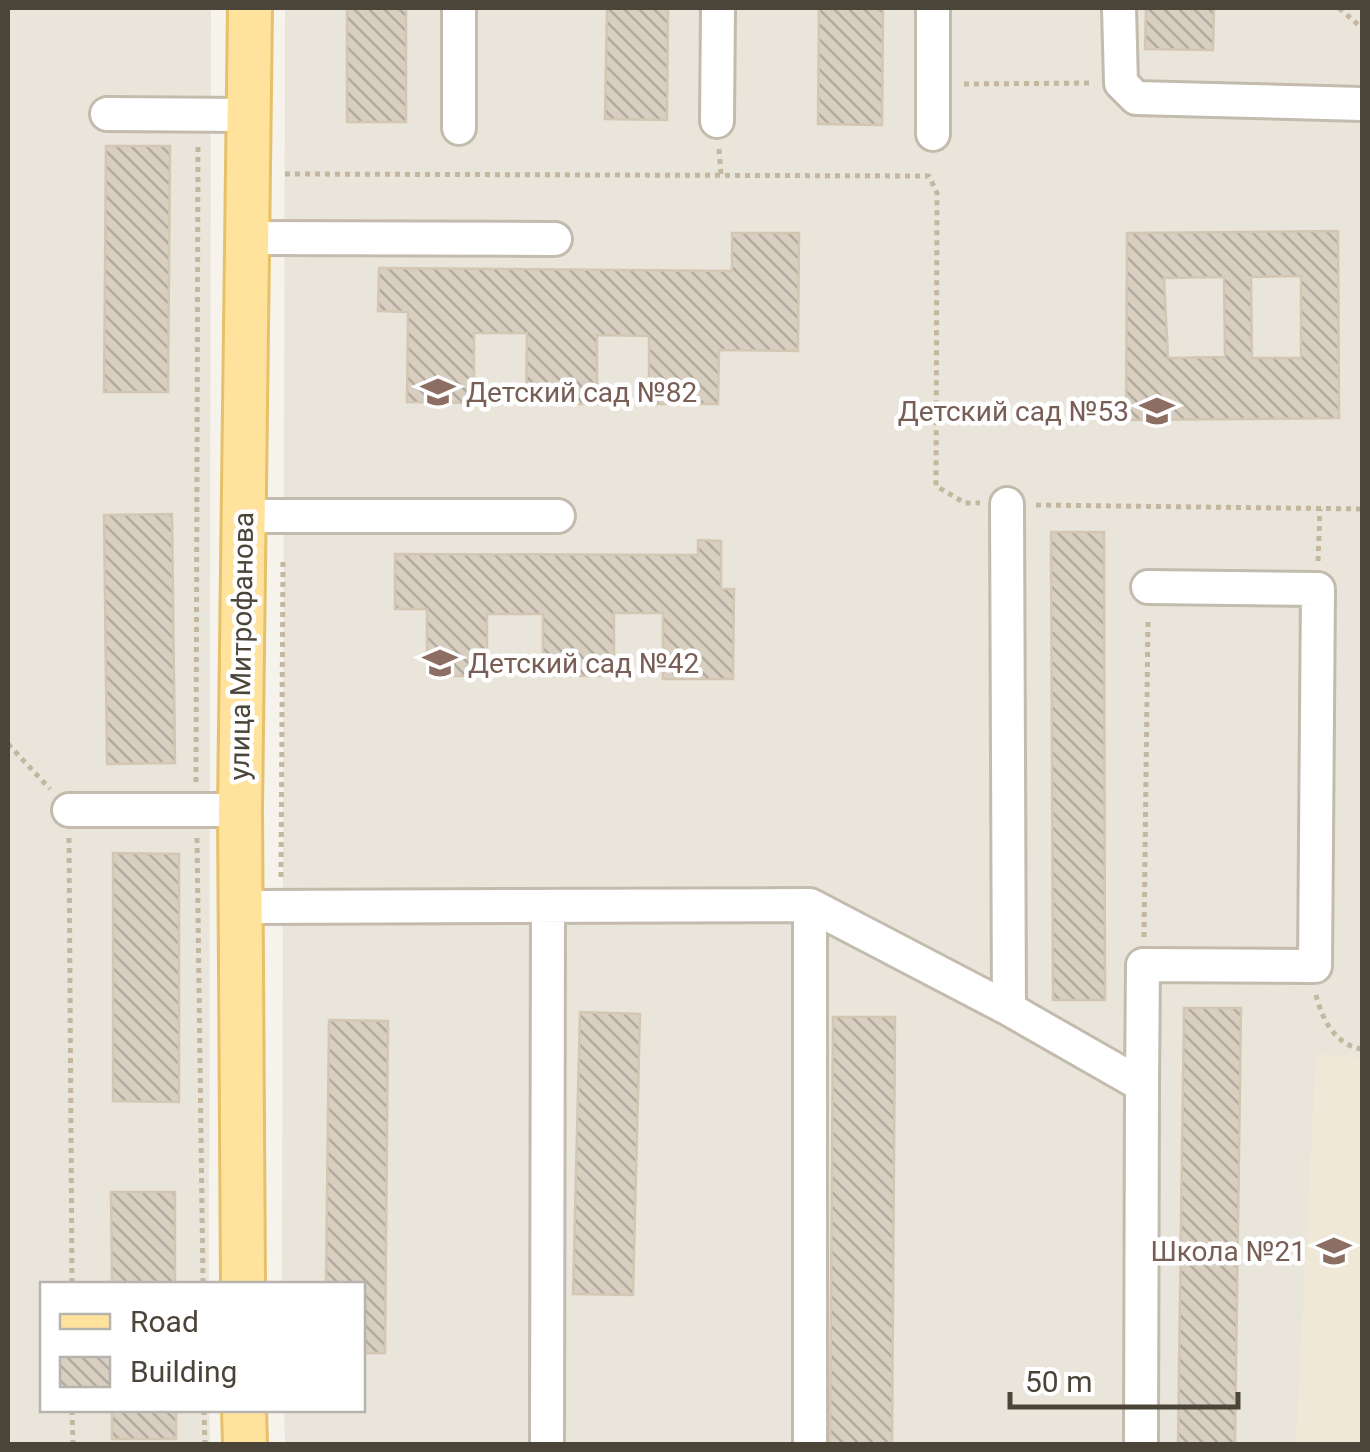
<svg xmlns="http://www.w3.org/2000/svg" width="1370" height="1452" font-family="Roboto,sans-serif">
<style>
.residential{fill:#eae5da}
.education{fill:#efe8d6}
.building{fill:url(#building-back-hatch);stroke:#d3c7b4;stroke-width:2.5;fill-rule:evenodd}
.lines{fill:none;stroke-linecap:round;stroke-linejoin:round}
.minor-casing{stroke:#c2bbae;stroke-width:38}
.major-casing{stroke:#e6c16a;stroke-width:48}
.path{stroke:#c4b79f;stroke-width:5;stroke-dasharray:5 5;stroke-linecap:butt}
.minor{stroke:#fff;stroke-width:32}
.major{stroke:#ffe39c;stroke-width:42}
.labels{text-anchor:middle;stroke-width:9;stroke-linejoin:round;paint-order:stroke}
.education-label{font-size:28px;fill:#785e54;stroke:#fff;text-anchor:start}
.street-label{font-size:28px;fill:#4b4439;stroke:#fff}
</style>
<defs>
<pattern id="building-back-hatch" width="6" height="6" patternUnits="userSpaceOnUse" patternTransform="scale(2.5)"><rect width="6" height="6" fill="#d8cfc1"/><path d="M-1 5l2 2M0 0l6 6M5-1l2 2" fill="none" stroke="#b1aa9e"/></pattern>
</defs>
<rect width="100%" height="100%" fill="#f6f3ec"/>
<!-- residential -->
<path class="residential" d="M8 8H211L209 1284H42V1410H209L210 1444H8Z
M285 8H1362V1444H285L284 1410H362V1284H282Z"/>
<!-- education -->
<path class="education" d="M1316 1054 1362 1058V1444H1296Z"/>
<!-- building -->
<path class="building" d="M347 8H406V122H347Z
M607 8H668L667 120 605 119Z
M819 8H883L882 125 818 124Z
M1146 8H1214L1213 50 1145 49Z
M106 146H170L168 392H104Z
M1338 231 1339 418 1126 420 1127 233ZM1301 276V358H1252L1251 277ZM1224 277 1225 357 1168 358 1164 278Z
M732 233H799L798 351 719 350 718 404H649V336L597 335V404H526L527 333H474V403L407 402 408 312 378 311 379 268 732 271Z
M172 514 175 763 107 764 104 515Z
M1051 532H1104L1105 1000H1053Z
M698 540 721 541V589H734L733 679H663V613H614V676H543V614H487V676H427V609H395V554L698 555Z
M113 853 179 854V1102L113 1101Z
M1184 1008H1241L1235 1444H1178Z
M580 1012 640 1014 633 1295 573 1294Z
M833 1017H895L892 1444H830Z
M329 1020 388 1021 385 1353H362V1284H326Z
M111 1192H175V1284H112Z
M112 1410H176V1439H112Z"/>
<g class="lines">
<!-- minor casing -->
<g class="minor-casing">
<path id="minor" d="M459 8V128
M933 8V134
M1119 8 1121 83 1136 98 1362 104
M107 114 247 115
M717 121 718 8
M245 238 555 239
M1007 504 1009 1009 1142 1085 1141 1444
M243 516H558
M69 810H240
M810 905V1444
M241 907 810 905 1009 1009
M1142 1085 1143 965 1315 966 1318 589 1148 587
M547 1444 548 906"/>
</g>
<!-- major casing -->
<g class="major-casing">
<path id="major" d="M243 1284 240 810 250 8
M244 1410 245 1444"/>
</g>
<!-- path -->
<path class="path" d="M1339 8 1362 28
M964 84 1093 83
M719 149 721 175
M285 174 929 176 937 193 936 486 965 503H980
M1036 505 1362 509
M1318 561 1320 509
M8 744 50 789
M196 782 198 143
M69 838 72 1284
M197 838 203 1284
M281 877 283 558
M1144 937 1148 618
M1316 995C1322 1019 1335 1045 1362 1049
M72 1410 73 1444
M204 1410 205 1444"/>
<!-- minor -->
<use href="#minor" class="minor"/>
<!-- major -->
<use href="#major" class="major"/>
</g>
<!-- icons -->
<defs>
<g id="school-bare" transform="scale(2.7)"><path d="M0-5L7-2L0 1L-7-2ZM-4 1L0 2.5L4 1V4Q0 6-4 4Z" fill="#8d6e63" stroke="#fff" stroke-width="2.5" paint-order="stroke"/></g>
</defs>
<g fill-rule="evenodd">
<use href="#school-bare" x="438" y="392"/>
<use href="#school-bare" x="1157" y="411"/>
<use href="#school-bare" x="440" y="663"/>
<use href="#school-bare" x="1334" y="1251"/>
</g>
<g class="labels">
<!-- education labels -->
<g class="education-label">
<text x="466" y="402">Детский сад №82</text>
<text x="1129" y="421" text-anchor="end">Детский сад №53</text>
<text x="468" y="673">Детский сад №42</text>
<text x="1306" y="1261" text-anchor="end">Школа №21</text>
</g>
<!-- street labels -->
<g class="street-label">
<text transform="translate(241 646) rotate(-89)" y="10">улица Митрофанова</text>
</g>
</g>
<!-- border -->
<rect width="1370" height="1452" fill="none" stroke="#4b4439" stroke-width="20"/>
<!-- legend -->
<rect x="40" y="1282" width="325" height="130" fill="#ffffff" stroke="#b7b4b0" stroke-width="2.5"/>
<rect x="60" y="1314" width="50" height="15" fill="#ffe39c" stroke="#b7b4b0" stroke-width="2.5"/>
<text x="130" y="1332" font-size="30" fill="#4b4439">Road</text>
<rect x="60" y="1357" width="50" height="30" fill="url(#building-back-hatch)" stroke="#b7b4b0" stroke-width="2.5"/>
<text x="130" y="1382" font-size="30" fill="#4b4439">Building</text>
<!-- scale -->
<path d="M1010 1392v15h228v-15" fill="none" stroke="#4b4439" stroke-width="5"/>
<text x="1025" y="1392" font-size="30" fill="#4b4439" stroke="#ffffff" stroke-width="8" paint-order="stroke">50 m</text>
</svg>
